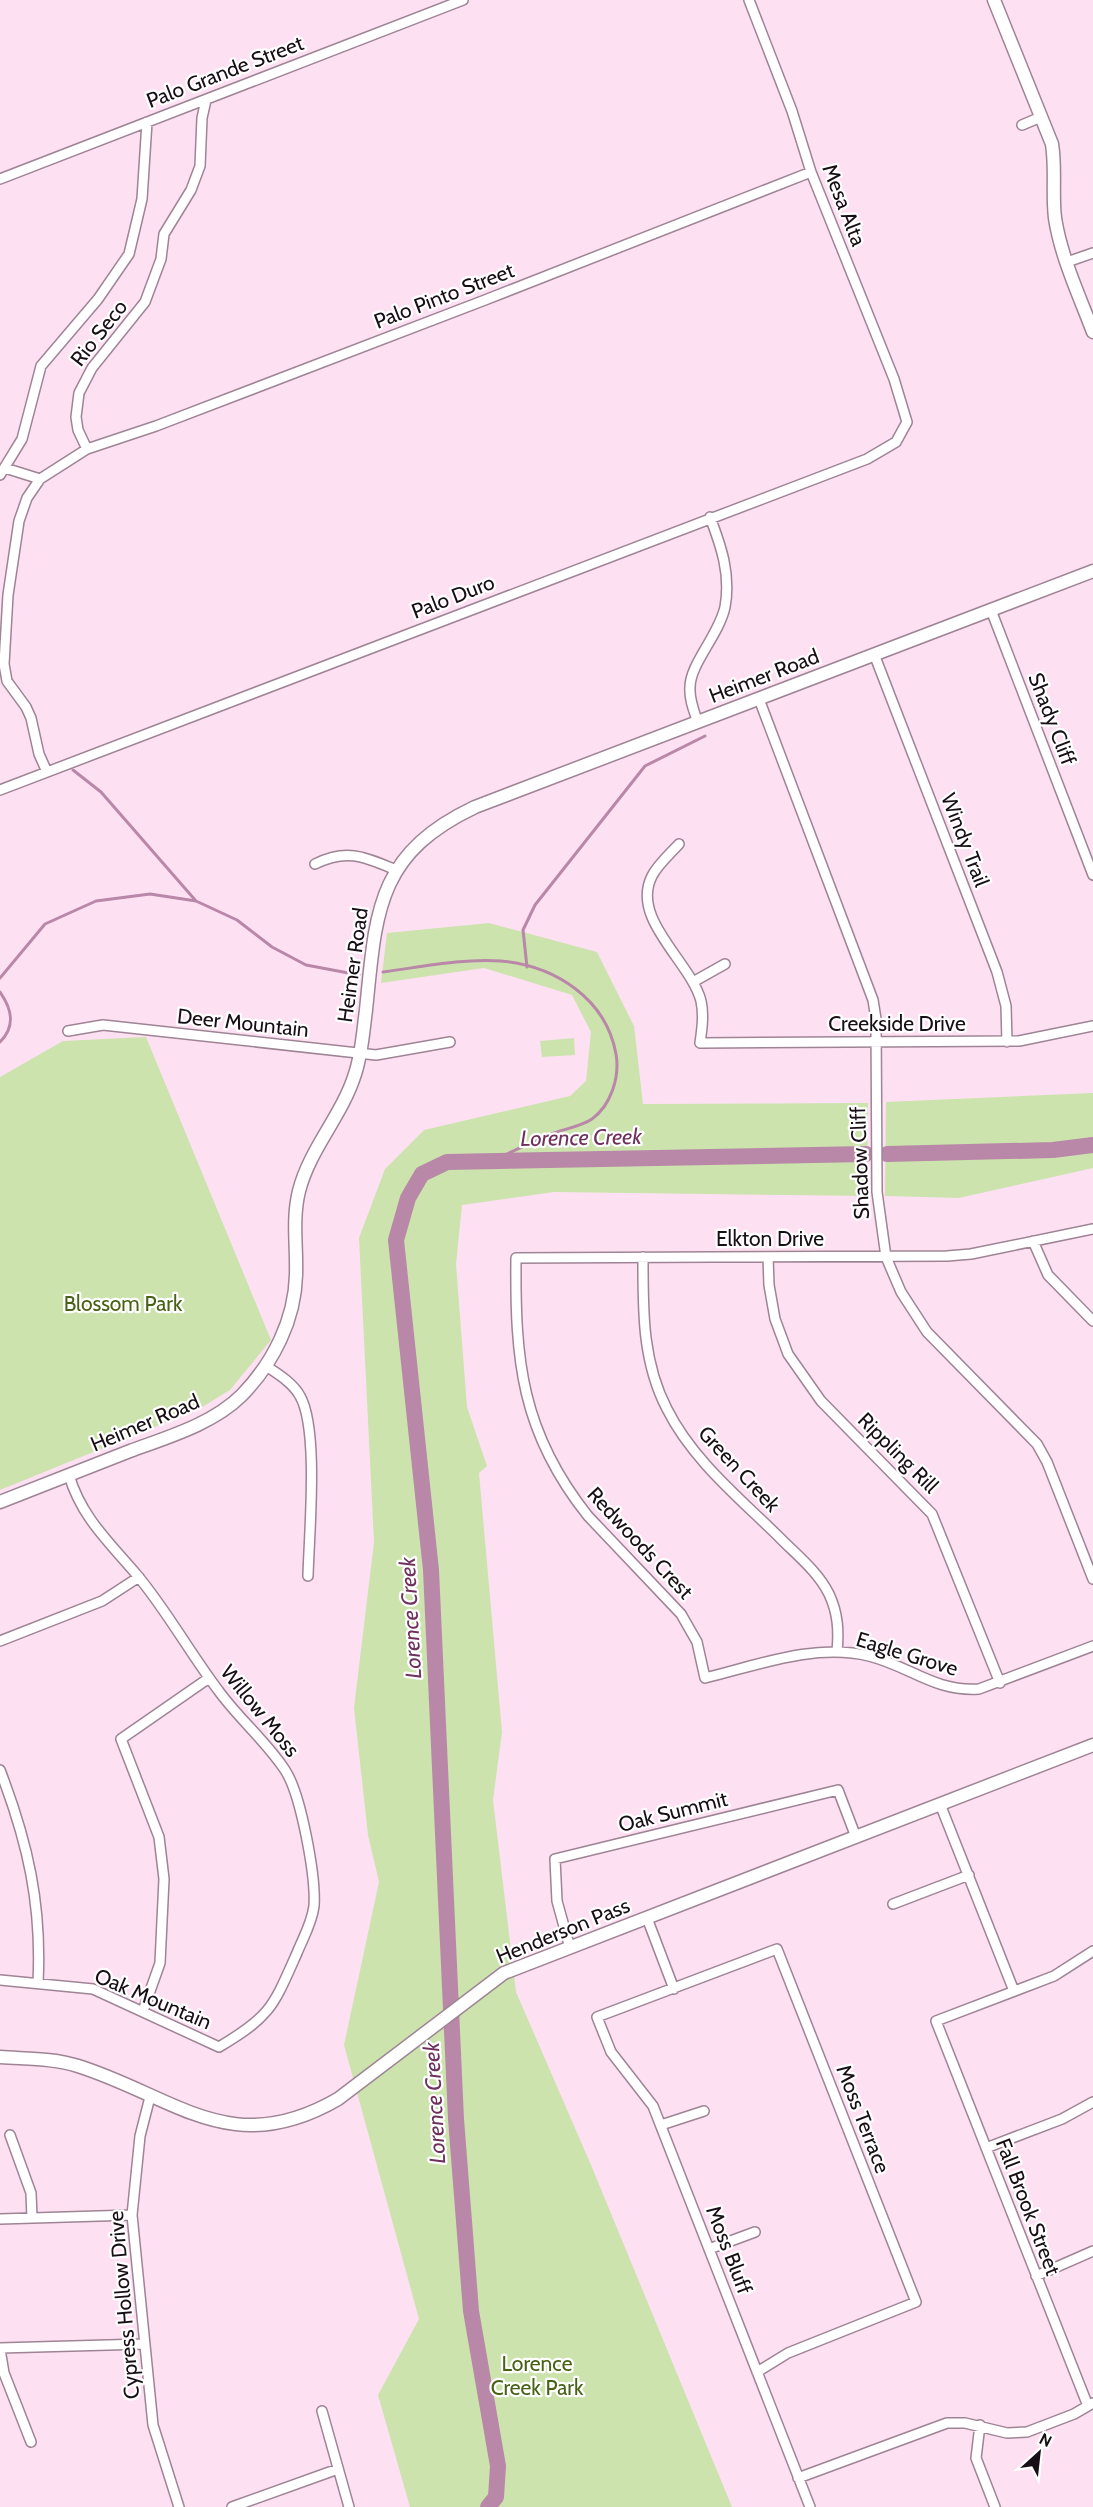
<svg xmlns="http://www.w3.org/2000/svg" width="1093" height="2507" font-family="Cabin,sans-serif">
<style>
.green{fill:#cce3ae}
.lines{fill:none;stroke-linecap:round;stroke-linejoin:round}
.stream{stroke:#b987a8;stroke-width:3}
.river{stroke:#b987a8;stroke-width:16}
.minor-casing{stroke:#9e8495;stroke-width:12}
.tertiary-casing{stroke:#9e8495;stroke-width:15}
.minor{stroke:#fff;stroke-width:9}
.tertiary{stroke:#fff;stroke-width:12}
.labels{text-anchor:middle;stroke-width:4.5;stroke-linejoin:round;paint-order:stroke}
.street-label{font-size:21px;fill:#180e15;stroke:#fff}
.park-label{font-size:21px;fill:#476215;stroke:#fff}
.water-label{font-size:22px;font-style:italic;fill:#6f305d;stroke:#fff}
</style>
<rect width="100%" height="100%" fill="#fee0f3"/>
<!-- green -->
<path class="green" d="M489 923 597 952 634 1026 643 1104 868 1103 867 1196 554 1192 462 1205 456 1264 467 1407 487 1466 479 1473 502 1732 493 1800 516 1992 591 2165 732 2507H410L378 2395 419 2319 344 2045 379 1882 368 1835 354 1708 374 1542 359 1238 385 1169 424 1130 570 1096 586 1081 591 1032 572 995 484 968 381 983 387 933Z
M146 1037 271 1340 230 1390 199 1409 0 1490V1077L63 1041Z
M574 1038 575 1055 542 1057 540 1041Z
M1093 1093V1168L959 1198 885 1196 886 1102Z"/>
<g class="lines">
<!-- stream -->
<path class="stream" d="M73 770 101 792 196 901
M527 967 523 930 535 905 645 766 705 736
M383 972C421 967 463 958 501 961 556 966 606 999 616 1054 620 1077 611 1105 592 1119 582 1126 565 1129 554 1133 532 1142 512 1152 491 1161
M0 978 45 924 96 901 150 894 196 901 237 920 272 947 306 965 359 975
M0 992C12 1009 16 1026 0 1042"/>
<!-- river -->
<path class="river" d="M887 1154 1053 1150 1093 1145
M488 2507 496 2497 498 2466 471 2311 456 2119 431 1570 396 1240 408 1198 422 1174 447 1162 866 1154"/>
<!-- minor casing -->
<g class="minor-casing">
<path id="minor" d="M1022 125 1041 117
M0 179 463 0
M1067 262 1093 253
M87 449 78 430 76 417 79 393 92 368 145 302 161 259 164 234 191 190 200 166 202 118 206 100
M5 468 40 479
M0 475 22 439 41 366 98 299 129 254 142 199 147 122
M991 610 1093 875
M874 654 997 972 1006 1006 1007 1042
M759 699 873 1000 876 1019 877 1192 886 1257 901 1292 927 1332 1037 1444 1047 1462 1093 1579
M698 723C694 711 689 699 690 687 690 664 719 635 725 607 731 574 721 546 710 517
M47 772 39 754 31 718 26 707 7 681 4 664 8 595 19 521 27 498 40 479 87 449 156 426 485 300 811 172
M0 790 867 459 896 442 907 422 894 379 811 172 792 111 749 0
M679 844C670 854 658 864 652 876 630 919 691 962 701 1001 704 1015 702 1029 700 1043L1019 1041 1093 1026
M315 864C347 848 365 857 396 870
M693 982 725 964
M68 1031 103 1025 376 1055 450 1042
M1093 1229 971 1254 947 1256 516 1258C515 1360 521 1432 588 1516L681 1614 697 1642 705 1678C758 1665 815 1643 869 1656 910 1666 934 1692 979 1689L1093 1646
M1033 1241 1048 1275 1093 1321
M643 1257C643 1310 642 1361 667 1409 693 1461 741 1499 781 1539 798 1556 818 1572 829 1594 838 1613 839 1631 837 1652
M768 1257 769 1285 775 1319 788 1354 821 1401 932 1514 1000 1683
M266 1366C278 1374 293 1383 300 1396 319 1429 309 1534 308 1576
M0 1641 102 1601 139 1577
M0 1770C28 1843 42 1905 38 1983
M940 1804 1014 1991
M893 1904 969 1875
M647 1918 674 1989
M570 1948 557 1901 555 1859 838 1790 856 1837
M0 1980 93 1989 219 2047C271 2016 273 2007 297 1953 303 1938 312 1923 314 1906 316 1877 301 1794 285 1770 266 1741 238 1718 218 1690 190 1653 167 1611 137 1575 110 1543 81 1517 69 1475
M143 2011 160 1963 164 1879 159 1837 121 1739 209 1678
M150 2097 140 2136 132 2215 153 2425 179 2507
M661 2125 704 2111
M10 2135 31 2193 32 2218
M986 2148 1062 2119 1093 2102
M0 2219 132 2215
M709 2249 755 2232
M1036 2276 1093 2251
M0 2348 144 2344
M0 2349 4 2373 31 2442
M757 2372 788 2353 916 2302 777 1949 597 2017 611 2052 653 2106 810 2507
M1088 2406 936 2021 1054 1976 1093 1951
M322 2411 349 2507
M980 2425 976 2458 995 2507
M798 2478 947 2423H965L1007 2433 1027 2432 1074 2414 1093 2403
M232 2507 338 2469"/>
</g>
<!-- tertiary casing -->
<g class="tertiary-casing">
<path id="tertiary" d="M994 0 1052 144C1056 169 1052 193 1055 218 1061 257 1079 295 1093 332
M0 1502C43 1485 87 1468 130 1451 168 1437 213 1424 242 1395 273 1363 295 1320 296 1275 297 1247 292 1219 299 1191 310 1148 342 1116 355 1074 362 1053 363 1032 366 1010 376 912 376 854 475 807L1093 571
M0 2057C26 2059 53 2058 78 2066 176 2097 231 2161 338 2099L504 1973 1093 1745"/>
</g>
<!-- minor -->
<use href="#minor" class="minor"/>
<!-- tertiary -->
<use href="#tertiary" class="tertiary"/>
</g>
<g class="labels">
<!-- street labels -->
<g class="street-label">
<text transform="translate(225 72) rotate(-21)" y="7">Palo Grande Street</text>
<text transform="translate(844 205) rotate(69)" y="7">Mesa Alta</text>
<text transform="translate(444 296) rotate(-21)" y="7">Palo Pinto Street</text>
<text transform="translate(99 333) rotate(-52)" y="7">Rio Seco</text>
<text transform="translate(453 597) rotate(-21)" y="7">Palo Duro</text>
<text transform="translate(764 676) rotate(-21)" y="7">Heimer Road</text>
<text transform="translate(1052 719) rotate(69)" y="7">Shady Cliff</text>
<text transform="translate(965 840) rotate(69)" y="7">Windy Trail</text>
<text transform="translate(353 965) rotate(-82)" y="7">Heimer Road</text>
<text transform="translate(243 1023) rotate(6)" y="7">Deer Mountain</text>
<text x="897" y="1031">Creekside Drive</text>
<text transform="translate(860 1163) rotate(-92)" y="7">Shadow Cliff</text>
<text x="770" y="1246">Elkton Drive</text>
<text transform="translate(145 1423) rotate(-23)" y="7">Heimer Road</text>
<text transform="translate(898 1453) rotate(45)" y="7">Rippling Rill</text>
<text transform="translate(739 1469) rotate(47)" y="7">Green Creek</text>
<text transform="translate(640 1543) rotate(47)" y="7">Redwoods Crest</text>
<text transform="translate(907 1654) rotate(17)" y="7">Eagle Grove</text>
<text transform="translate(260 1711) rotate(51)" y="7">Willow Moss</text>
<text transform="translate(673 1812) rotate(-14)" y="7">Oak Summit</text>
<text transform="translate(563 1931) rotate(-22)" y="7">Henderson Pass</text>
<text transform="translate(153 1999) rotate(23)" y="7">Oak Mountain</text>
<text transform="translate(863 2119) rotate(69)" y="7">Moss Terrace</text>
<text transform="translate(1028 2207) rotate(69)" y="7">Fall Brook Street</text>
<text transform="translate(729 2250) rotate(69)" y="7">Moss Bluff</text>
<text transform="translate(124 2305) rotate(-95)" y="7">Cypress Hollow Drive</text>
</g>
<!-- park labels -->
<g class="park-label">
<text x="123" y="1311">Blossom Park</text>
<text x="537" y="2371">Lorence<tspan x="537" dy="24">Creek Park</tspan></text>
</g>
<!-- water labels -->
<g class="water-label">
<text transform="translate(581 1137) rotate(-1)" y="8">Lorence Creek</text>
<text transform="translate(410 1618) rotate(-93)" y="8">Lorence Creek</text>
<text transform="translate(434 2103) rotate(-93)" y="8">Lorence Creek</text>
</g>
</g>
<!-- north arrow -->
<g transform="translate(1039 2453) rotate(27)" stroke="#ffffff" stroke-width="4.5" paint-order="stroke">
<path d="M0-4.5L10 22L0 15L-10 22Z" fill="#180e15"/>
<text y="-9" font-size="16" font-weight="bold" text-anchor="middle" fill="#180e15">N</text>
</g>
</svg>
